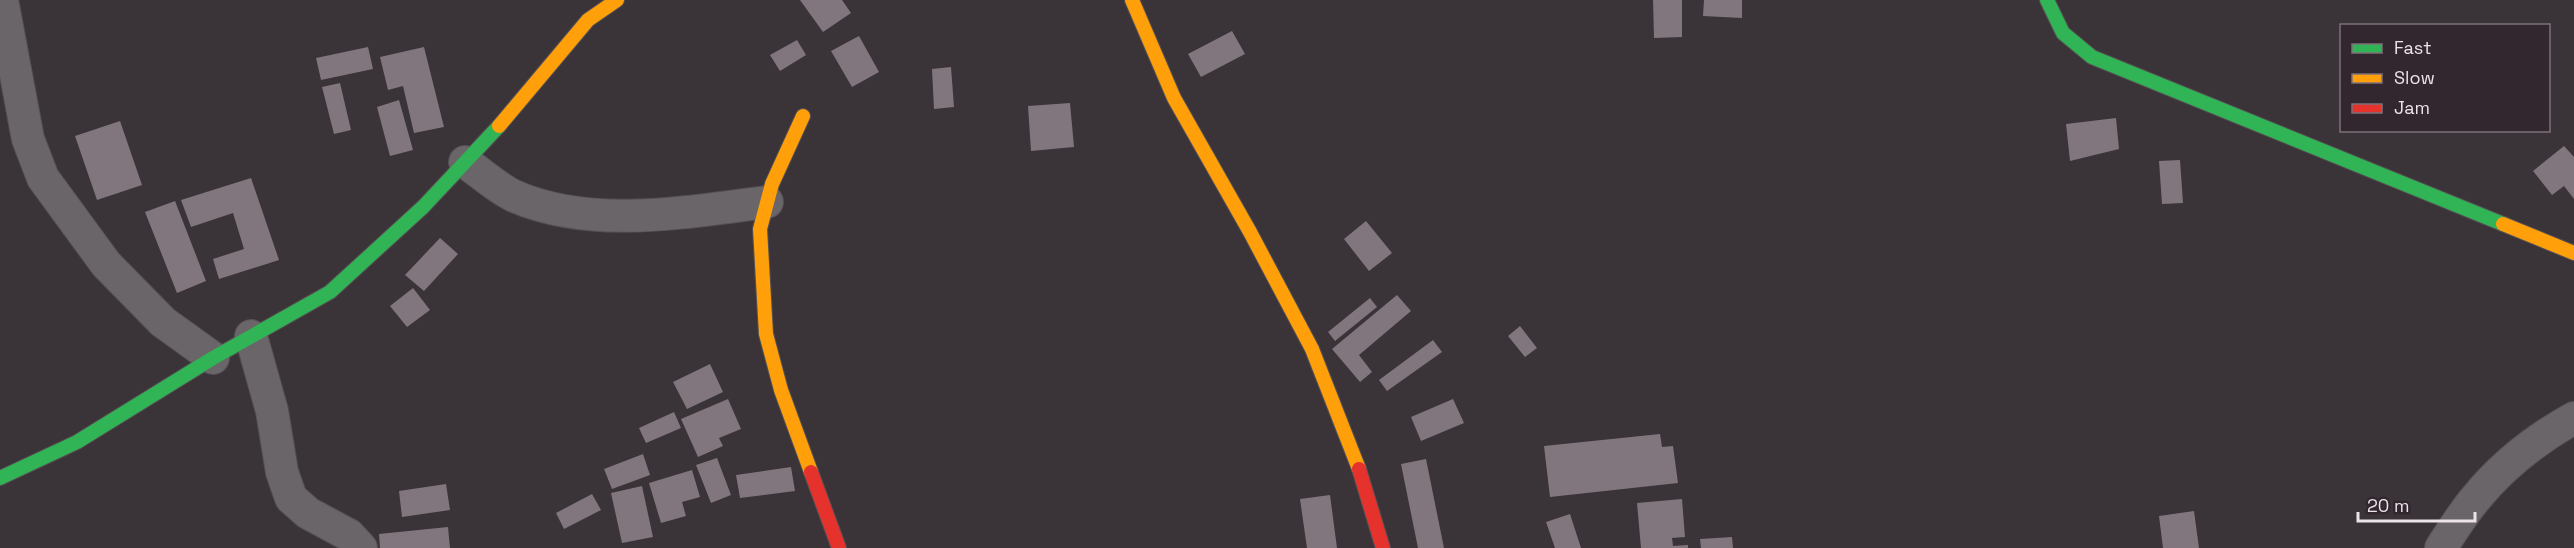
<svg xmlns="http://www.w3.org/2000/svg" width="2574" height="548" font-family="'Space Grotesk',sans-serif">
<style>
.building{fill:#82767e}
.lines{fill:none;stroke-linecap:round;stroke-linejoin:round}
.street-casing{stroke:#555054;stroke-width:34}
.fast-casing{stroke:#555054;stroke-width:16}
.slow-casing{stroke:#555054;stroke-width:16}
.jam-casing{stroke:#555054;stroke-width:16}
.street{stroke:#696568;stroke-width:32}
.fast{stroke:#30b455;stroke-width:14}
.slow{stroke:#ff9f0a;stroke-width:14}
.jam{stroke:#e5322d;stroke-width:14}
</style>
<rect width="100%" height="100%" fill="#3a3338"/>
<!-- building -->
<path class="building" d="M800 0H842L851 13 823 32Z
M1653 0H1682V37L1654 38Z
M1704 0H1742V18L1703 16Z
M1232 31 1245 54 1201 77 1188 54Z
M859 36 879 72 852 87 831 51Z
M797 40 806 55 780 71 770 55Z
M368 47 373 69 321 80 316 58Z
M424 47 444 127 414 133 403 86 388 90 380 57Z
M951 67 954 107 934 109 932 69Z
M340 83 351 130 334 134 322 87Z
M399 100 413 150 390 156 377 107Z
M1070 103 1074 147 1031 151 1028 106Z
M2116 118 2119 149 2070 161 2066 124Z
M120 121 142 185 97 200 75 136Z
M2564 146 2574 157V199L2564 186 2552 195 2533 171Z
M2180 160 2183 203 2162 204 2159 161Z
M251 178 279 260 219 279 213 259 244 249 233 213 191 227 181 200Z
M175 201 206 281 177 293 145 212Z
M1366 221 1392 253 1369 271 1344 239Z
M440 238 458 254 424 291 405 275Z
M413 288 430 310 407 327 390 306Z
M1397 295 1411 311 1359 355 1372 372 1360 382 1332 349Z
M1370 298 1377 307 1335 341 1328 332Z
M1520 326 1537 348 1525 357 1508 336Z
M1433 340 1442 352 1387 391 1379 380Z
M710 364 723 392 687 409 673 382Z
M728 399 741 429 719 438 723 446 698 457 681 419Z
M1453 399 1464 423 1421 441 1411 417Z
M674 412 681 428 646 443 639 428Z
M1660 434 1662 447 1673 446 1678 483 1550 497 1544 446Z
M643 454 650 475 612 489 604 469Z
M717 458 731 495 711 503 696 465Z
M1426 459 1444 548H1418L1401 464Z
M791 467 795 491 740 498 736 475Z
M692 470 700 497 682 502 686 516 661 523 649 483Z
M446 484 450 510 402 517 399 491Z
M642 486 653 537 622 543 611 493Z
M592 494 601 510 564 529 556 513Z
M1330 495 1337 548H1307L1300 499Z
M1682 499 1685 537 1672 538 1673 546 1688 545V548H1641L1637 503Z
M2194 511 2199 548H2163L2159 516Z
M1570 514 1581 548H1555L1546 522Z
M448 527 450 548H380L379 534Z
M1732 537 1733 548H1701L1700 539Z"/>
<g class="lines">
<!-- street casing -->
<g class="street-casing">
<path id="street" d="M2 0 28 139 43 178 106 264 163 322 213 358
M465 162C481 173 497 188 514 196 592 230 686 212 767 202
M251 336 272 411 282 472 291 498 308 513 349 535 361 548
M2441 548C2452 531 2463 513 2476 498 2502 466 2538 438 2574 418"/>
</g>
<!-- fast casing -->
<g class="fast-casing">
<path id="fast" d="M2047 0 2063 33 2092 57 2503 224
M0 478 77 442 213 358 330 292 423 207 499 126"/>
</g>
<!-- slow casing -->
<g class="slow-casing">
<path id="slow" d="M1132 0 1174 98 1250 232 1312 349 1359 469
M803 116 772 184 760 229 766 334 781 390 811 472
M499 126 588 20 617 0
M2503 224 2574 253"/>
</g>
<!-- jam casing -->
<g class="jam-casing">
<path id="jam" d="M1359 469 1383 548
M811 472 839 548"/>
</g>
<!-- street -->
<use href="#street" class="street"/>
<!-- fast -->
<use href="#fast" class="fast"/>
<!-- slow -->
<use href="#slow" class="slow"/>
<!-- jam -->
<use href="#jam" class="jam"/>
</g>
<!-- legend -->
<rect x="2340" y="24" width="210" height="108" fill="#32262f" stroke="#7c7279" stroke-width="1.5"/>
<rect x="2352" y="44" width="30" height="9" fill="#30b455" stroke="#7c7279" stroke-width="1.5"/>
<text x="2394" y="54" font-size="18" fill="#ebe3e8">Fast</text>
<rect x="2352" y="74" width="30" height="9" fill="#ff9f0a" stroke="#7c7279" stroke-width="1.5"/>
<text x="2394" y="84" font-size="18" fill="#ebe3e8">Slow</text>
<rect x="2352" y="104" width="30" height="9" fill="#e5322d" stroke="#7c7279" stroke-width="1.5"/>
<text x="2394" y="114" font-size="18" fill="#ebe3e8">Jam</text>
<!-- scale -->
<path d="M2358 512v9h117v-9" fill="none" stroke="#ebe3e8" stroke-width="3"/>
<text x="2367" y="512" font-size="18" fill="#ebe3e8" stroke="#32262f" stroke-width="4.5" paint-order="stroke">20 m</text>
</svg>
